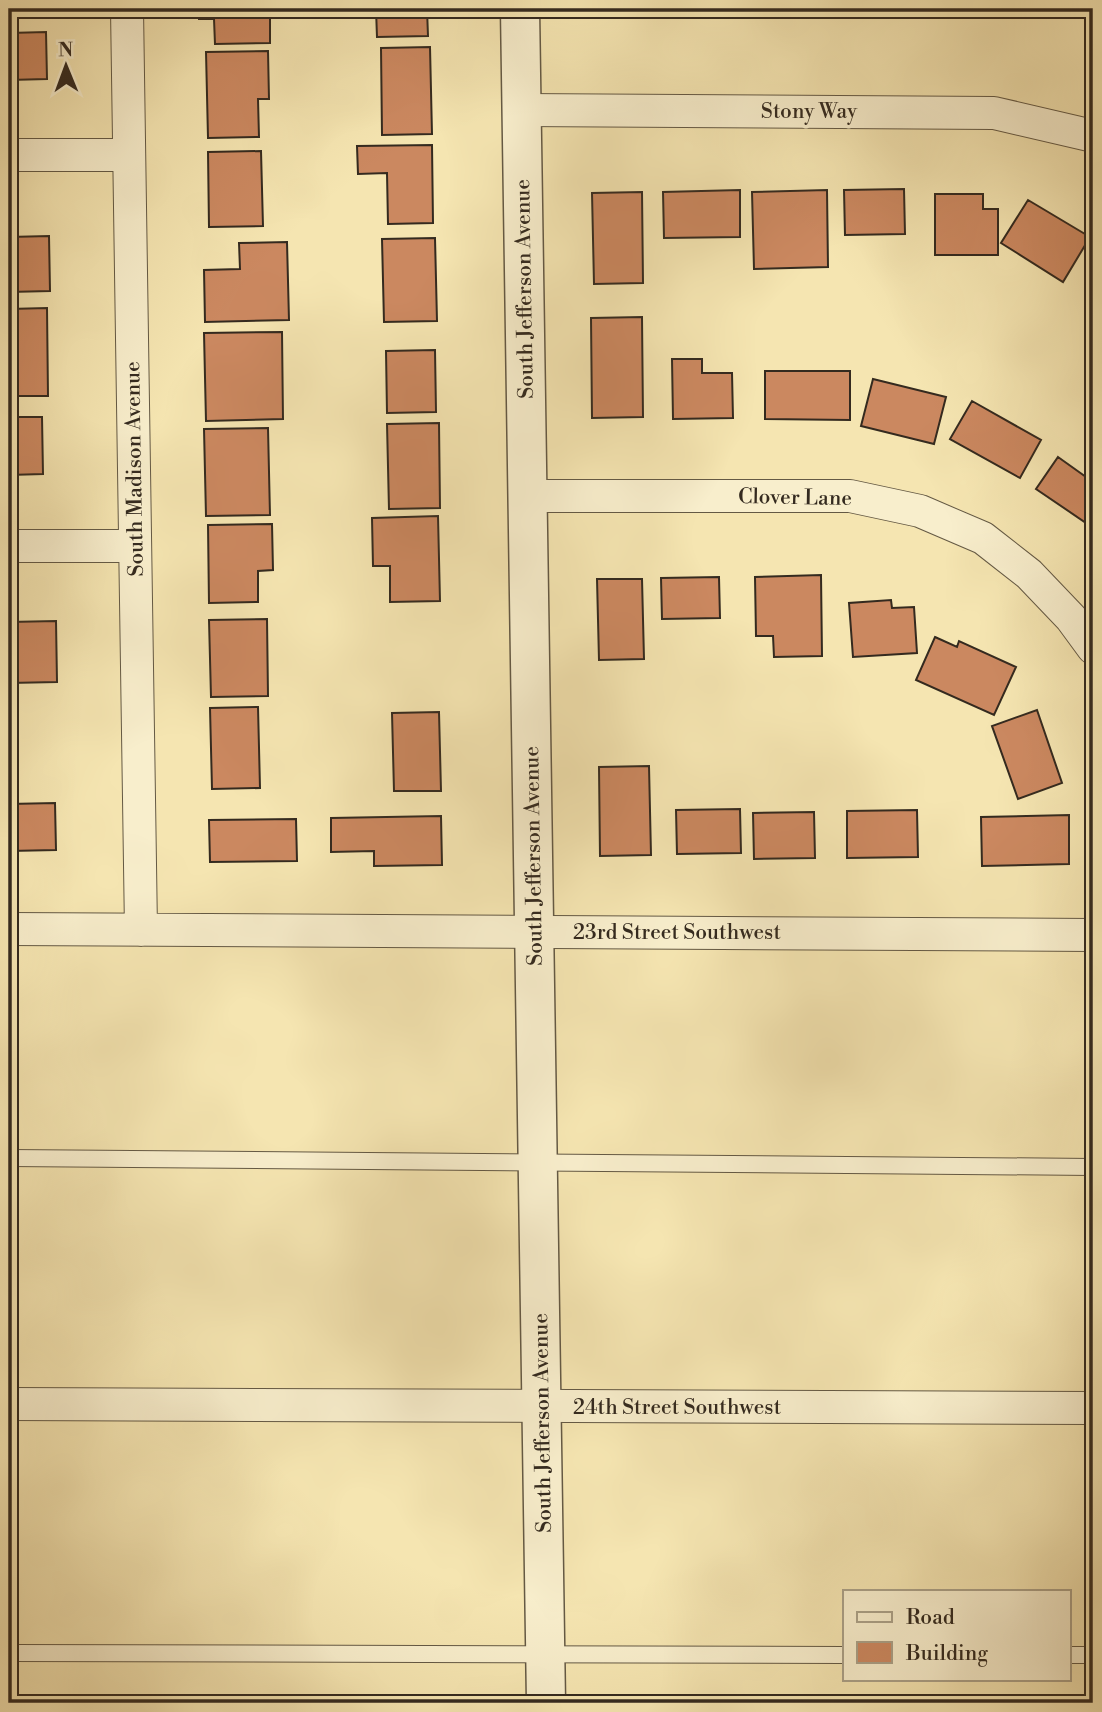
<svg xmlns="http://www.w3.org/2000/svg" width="1102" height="1712" font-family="'Libre Bodoni',serif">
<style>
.building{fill:#cb8860;stroke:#342a1f;stroke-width:2}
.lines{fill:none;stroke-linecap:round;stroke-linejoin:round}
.service-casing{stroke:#645944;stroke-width:18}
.minor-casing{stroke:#645944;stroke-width:34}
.tertiary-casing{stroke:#645944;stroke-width:41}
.service{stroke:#f8eecc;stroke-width:16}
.minor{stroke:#f8eecc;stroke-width:32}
.tertiary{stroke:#f8eecc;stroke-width:38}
.labels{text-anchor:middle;stroke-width:7;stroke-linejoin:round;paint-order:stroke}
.street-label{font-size:21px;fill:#342a1f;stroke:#f8eecc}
</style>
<rect width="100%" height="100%" fill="#f5e5b1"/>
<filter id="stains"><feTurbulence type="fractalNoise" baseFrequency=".00286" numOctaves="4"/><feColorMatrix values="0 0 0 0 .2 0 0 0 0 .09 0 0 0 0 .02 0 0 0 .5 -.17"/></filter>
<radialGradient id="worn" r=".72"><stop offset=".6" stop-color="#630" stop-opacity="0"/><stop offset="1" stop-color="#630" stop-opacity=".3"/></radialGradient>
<!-- building -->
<path class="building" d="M199 9H270V43L215 44 214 19H199Z
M376 9H427L428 36 377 37Z
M46 32 47 79 9 80V33Z
M430 47 432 134 382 135 381 48Z
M268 51 269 99H258L259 137 208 138 206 52Z
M432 145 433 223 388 224 387 173 358 174 357 146Z
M261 151 263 226 209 227 208 152Z
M904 189 905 234 845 235 844 190Z
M740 190V237L664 238 663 192Z
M827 190 828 267 754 269 752 192Z
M642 192 643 283 594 284 592 193Z
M935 194H983V209H998V255H935Z
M1028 200 1090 237 1063 282 1001 243Z
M49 236 50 291 9 292V237Z
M435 238 437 321 384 322 382 239Z
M287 242 289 320 205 322 204 270 240 269 239 243Z
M1093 264V281L1087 278Z
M47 308 48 396H9V309Z
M642 317 643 417 592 418 591 318Z
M282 332 283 419 206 421 204 333Z
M435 350 436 412 387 413 386 351Z
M672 359H702V373H732L733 418 673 419Z
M765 371H850V420L765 419Z
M873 379 946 397 934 444 861 426Z
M972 401 1041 440 1020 478 950 439Z
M9 417H42L43 474 9 475Z
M439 423 440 508 389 509 387 424Z
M268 428 270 515 206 516 204 429Z
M1058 457 1093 482V519L1089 525 1036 489Z
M438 516 440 601 390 602V566H373L372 518Z
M272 524 273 570 258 571V602L209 603 208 525Z
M821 575 822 656 774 657 773 636H756L755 577Z
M719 577 720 618 662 619 661 578Z
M597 579H642L644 659 599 660Z
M891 600 892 608 914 607 917 653 853 657 849 603Z
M267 619 268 696 211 697 209 620Z
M56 621 57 682 9 683V622Z
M935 637 957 647 959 641 1016 667 994 715 916 680Z
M258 707 260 788 212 789 210 708Z
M1037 710 1062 783 1018 799 992 726Z
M439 712 441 791H394L392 713Z
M649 766 651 855 600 856 599 767Z
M55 803 56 850 9 851V804Z
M740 809 741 853 677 854 676 810Z
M917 810 918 857 847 858V811Z
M814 812 815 858 754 859 753 813Z
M1069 815V864L982 866 981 817Z
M441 816 442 865 374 866V851L331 852V818Z
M296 819 297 861 210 862 209 820Z"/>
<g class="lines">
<!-- service casing -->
<g class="service-casing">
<path id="service" d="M9 1158 1093 1167
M9 1653 845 1655
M1069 1655H1093"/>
</g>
<!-- minor casing -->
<g class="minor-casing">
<path id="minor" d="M127 9 141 930
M522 110 994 113 1093 136
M9 155H129
M527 496H850L920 511 983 538 1029 574 1071 618 1093 648
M9 546H135
M9 929 1093 935
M9 1404 1093 1408"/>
</g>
<!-- tertiary casing -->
<g class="tertiary-casing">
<path id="tertiary" d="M520 9 546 1703"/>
</g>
<!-- service -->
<use href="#service" class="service"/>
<!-- minor -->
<use href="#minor" class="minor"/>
<!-- tertiary -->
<use href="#tertiary" class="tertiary"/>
</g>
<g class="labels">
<!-- street labels -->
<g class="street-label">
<text x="809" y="118">Stony Way</text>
<text transform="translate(524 289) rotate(-91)" y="7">South Jefferson Avenue</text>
<text transform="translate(134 469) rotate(-91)" y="7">South Madison Avenue</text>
<text transform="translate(795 497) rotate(1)" y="7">Clover Lane</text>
<text transform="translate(533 856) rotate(-91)" y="7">South Jefferson Avenue</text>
<text x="677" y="939">23rd Street Southwest</text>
<text x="677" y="1414">24th Street Southwest</text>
<text transform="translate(542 1423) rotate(-91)" y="7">South Jefferson Avenue</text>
</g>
</g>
<!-- margin -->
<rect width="1102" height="1712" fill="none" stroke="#f5e5b1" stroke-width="35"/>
<rect x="10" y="10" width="1081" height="1691" fill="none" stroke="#342a1f" stroke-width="3.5"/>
<rect x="18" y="18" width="1067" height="1677" fill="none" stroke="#342a1f" stroke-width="2"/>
<!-- legend -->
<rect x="843" y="1590" width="228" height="91" fill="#f8eecc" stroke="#aaa087" stroke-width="2"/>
<rect x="857" y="1612" width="35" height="10" fill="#f8eecc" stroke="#aaa087" stroke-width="2"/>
<text x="906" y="1624" font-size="21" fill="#342a1f">Road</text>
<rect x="857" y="1642" width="35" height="21" fill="#cb8860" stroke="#aaa087" stroke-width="2"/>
<text x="906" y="1660" font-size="21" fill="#342a1f">Building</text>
<!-- north arrow -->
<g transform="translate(66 66) rotate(359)" stroke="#f8eecc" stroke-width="5" paint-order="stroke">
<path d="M0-5L12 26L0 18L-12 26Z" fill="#342a1f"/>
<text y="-10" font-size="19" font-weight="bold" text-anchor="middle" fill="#342a1f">N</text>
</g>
<rect width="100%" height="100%" filter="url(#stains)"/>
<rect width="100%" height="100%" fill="url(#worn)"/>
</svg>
